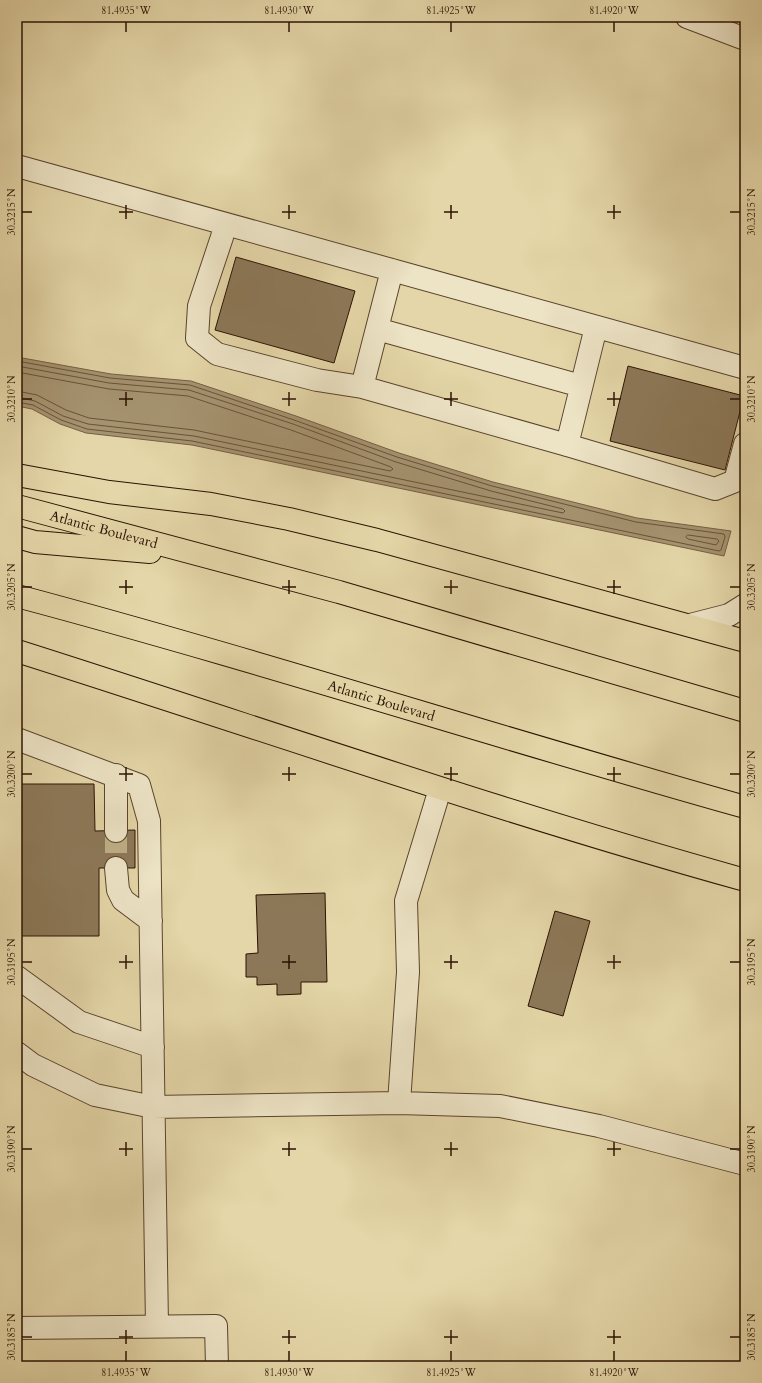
<svg xmlns="http://www.w3.org/2000/svg" width="762" height="1383" font-family="Cardo,serif">
<style>
.water{fill:#a59370;stroke:#755f44}
.lines{fill:none;stroke-linecap:round;stroke-linejoin:round}
.shore{stroke:#685239;stroke-width:1}
.building{fill:#8c7858;stroke:#2c1202}
.minor-tunnel{stroke:#bfaf87;stroke-width:22;stroke-dasharray:22 11;stroke-linecap:butt}
.minor-casing{stroke:#5a432c;stroke-width:24}
.highway-casing{stroke:#2c1202;stroke-width:24}
.minor{stroke:#ede4c6;stroke-width:22}
.highway{stroke:#e4d6a8;stroke-width:22}
.ticks{fill:none;stroke:#2c1202;stroke-width:1.5}
.labels{text-anchor:middle;stroke-width:3;stroke-linejoin:round;paint-order:stroke}
.street-label{font-size:14px;fill:#2c1202;stroke:#ede4c6}
.neatline{fill:none;stroke:#2c1202;stroke-width:1.5}
.ticks-label{font-size:10px;text-anchor:middle;fill:#2c1202}
</style>
<rect width="100%" height="100%" fill="#e4d6a8"/>
<filter id="stains"><feTurbulence type="fractalNoise" baseFrequency=".005" numOctaves="4"/><feColorMatrix values="0 0 0 0 .2 0 0 0 0 .09 0 0 0 0 .02 0 0 0 .5 -.17"/></filter>
<radialGradient id="worn" r=".72"><stop offset=".6" stop-color="#630" stop-opacity="0"/><stop offset="1" stop-color="#630" stop-opacity=".3"/></radialGradient>
<!-- water -->
<path class="water" d="M17 357 111 374 191 381 296 416 399 453 493 482 637 518 731 531 724 556 192 445 86 433 60 424 32 409 17 406Z"/>
<g class="lines">
<!-- shore -->
<path class="shore" d="M17 361 110 378 190 385 294 420 397 457 492 486 636 522 724 534 725 537 721 550 719 551 192 441 87 429 61 420 33 405 17 402
M17 366 109 383 189 390 293 424 396 462 491 491 563 509 565 511 563 513 194 436 88 424 63 416 35 401 17 397
M17 372 109 389 188 396 291 430 391 467 393 469 390 471 194 430 89 418 66 410 37 395 17 391
M688 535 717 539 719 541 716 545 688 539 686 537Z"/>
</g>
<!-- building -->
<path class="building" d="M236 257 355 291 334 363 215 330Z
M628 366 744 396 725 470 610 441Z
M17 784H94L95 831 135 830V868H99V936H20V814L17 815Z
M325 893 327 982H301V994L277 995V984L257 985V977H246V954L258 953 256 895Z
M555 911 590 921 563 1016 528 1006Z"/>
<g class="lines">
<!-- minor-tunnel -->
<path class="minor-tunnel" d="M116 831V868"/>
<!-- minor casing -->
<g class="minor-casing">
<path id="minor" d="M687 17 745 39
M17 166 745 368
M225 224 222 237 199 306 197 338 217 354 317 380 362 387 567 445 715 489 735 481 745 444
M377 329 581 386
M362 387 392 270
M567 445 596 327
M690 625 729 615 745 605
M17 739 139 785 149 821 157 1326
M116 775V831
M116 868 118 890 123 900 151 921
M17 977 79 1022 153 1047
M17 1053 33 1065 95 1095 153 1107 399 1103 500 1106 599 1126 745 1164
M399 1103 408 972 406 901 440 789
M17 1328 216 1326 217 1366"/>
</g>
<!-- highway casing -->
<g class="highway-casing">
<g id="highway">
<path d="M17 475 109 492 211 504 289 519 377 540 745 641"/>
<path id="s1" d="M17 506 339 592 745 711"/>
<path d="M17 537 35 542 150 552"/>
<path id="s2" d="M17 596C261 661 502 739 745 807"/>
<path d="M17 651C260 728 500 812 745 880"/>
</g>
</g>
<!-- minor -->
<use href="#minor" class="minor"/>
<!-- highway -->
<use href="#highway" class="highway"/>
</g>
<!-- ticks -->
<path class="ticks" d="M126 22V32M289 22V32M451 22V32M614 22V32M126 205V219M289 205V219M451 205V219M614 205V219M22 212H32M119 212H133M282 212H296M444 212H458M607 212H621M730 212H740M126 392V406M289 392V406M451 392V406M614 392V406M22 399H32M119 399H133M282 399H296M444 399H458M607 399H621M730 399H740M126 580V594M289 580V594M451 580V594M614 580V594M22 587H32M119 587H133M282 587H296M444 587H458M607 587H621M730 587H740M126 767V781M289 767V781M451 767V781M614 767V781M22 774H32M119 774H133M282 774H296M444 774H458M607 774H621M730 774H740M126 955V969M289 955V969M451 955V969M614 955V969M22 962H32M119 962H133M282 962H296M444 962H458M607 962H621M730 962H740M126 1142V1156M289 1142V1156M451 1142V1156M614 1142V1156M22 1149H32M119 1149H133M282 1149H296M444 1149H458M607 1149H621M730 1149H740M126 1330V1344M289 1330V1344M451 1330V1344M614 1330V1344M22 1337H32M119 1337H133M282 1337H296M444 1337H458M607 1337H621M730 1337H740M126 1351V1361M289 1351V1361M451 1351V1361M614 1351V1361"/>
<g class="labels">
<!-- street labels -->
<g class="street-label">
<text dy="5" stroke="none"><textPath href="#s1" startOffset="90">Atlantic Boulevard</textPath></text>
<text dy="5" stroke="none"><textPath href="#s2" startOffset="379">Atlantic Boulevard</textPath></text>
</g>
</g>
<!-- margin -->
<rect width="762" height="1383" fill="none" stroke="#e4d6a8" stroke-width="44"/>
<rect x="22" y="22" width="718" height="1339" class="neatline"/>
<g class="ticks-label">
<text x="126" y="14">81.4935°W</text>
<text x="289" y="14">81.4930°W</text>
<text x="451" y="14">81.4925°W</text>
<text x="614" y="14">81.4920°W</text>
<text transform="translate(11 212) rotate(-90)" y="4">30.3215°N</text>
<text transform="translate(751 212) rotate(-90)" y="4">30.3215°N</text>
<text transform="translate(11 399) rotate(-90)" y="4">30.3210°N</text>
<text transform="translate(751 399) rotate(-90)" y="4">30.3210°N</text>
<text transform="translate(11 587) rotate(-90)" y="4">30.3205°N</text>
<text transform="translate(751 587) rotate(-90)" y="4">30.3205°N</text>
<text transform="translate(11 774) rotate(-90)" y="4">30.3200°N</text>
<text transform="translate(751 774) rotate(-90)" y="4">30.3200°N</text>
<text transform="translate(11 962) rotate(-90)" y="4">30.3195°N</text>
<text transform="translate(751 962) rotate(-90)" y="4">30.3195°N</text>
<text transform="translate(11 1149) rotate(-90)" y="4">30.3190°N</text>
<text transform="translate(751 1149) rotate(-90)" y="4">30.3190°N</text>
<text transform="translate(11 1337) rotate(-90)" y="4">30.3185°N</text>
<text transform="translate(751 1337) rotate(-90)" y="4">30.3185°N</text>
<text x="126" y="1376">81.4935°W</text>
<text x="289" y="1376">81.4930°W</text>
<text x="451" y="1376">81.4925°W</text>
<text x="614" y="1376">81.4920°W</text>
</g>
<rect width="100%" height="100%" filter="url(#stains)"/>
<rect width="100%" height="100%" fill="url(#worn)"/>
</svg>
